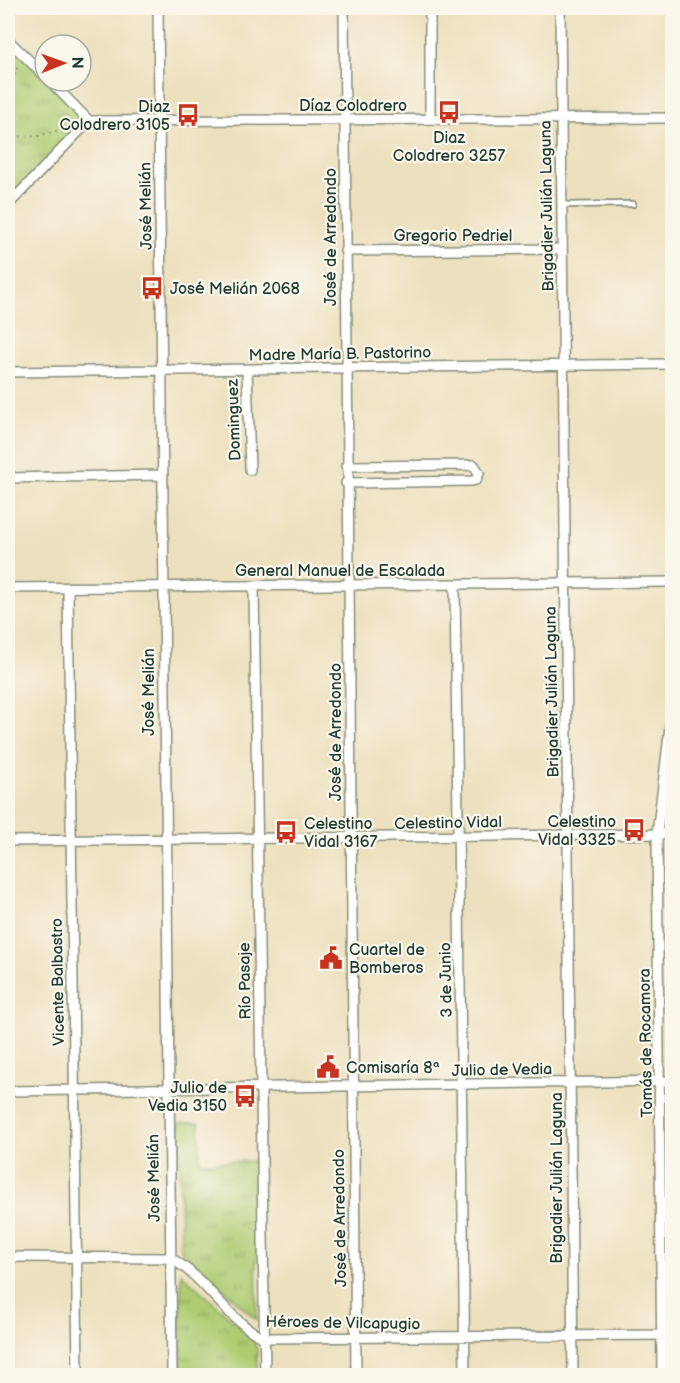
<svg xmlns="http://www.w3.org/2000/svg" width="680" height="1383" font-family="'Balsamiq Sans',sans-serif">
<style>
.park{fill:url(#park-tufts);stroke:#678453;stroke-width:1.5}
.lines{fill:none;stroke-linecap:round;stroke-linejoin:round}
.service-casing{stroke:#868e79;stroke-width:8}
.minor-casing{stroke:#868e79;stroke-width:12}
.path{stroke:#868e79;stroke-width:2;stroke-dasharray:1.5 4.5;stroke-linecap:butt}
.service{stroke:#fff;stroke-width:4.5}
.minor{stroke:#fff;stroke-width:9}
.labels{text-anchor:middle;stroke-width:4.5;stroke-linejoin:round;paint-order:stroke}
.street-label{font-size:16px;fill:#1f3d34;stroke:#fbf7ec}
.poi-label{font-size:16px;fill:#1f3d34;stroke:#fbf7ec;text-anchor:start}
</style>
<defs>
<pattern id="park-tufts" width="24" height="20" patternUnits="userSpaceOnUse" patternTransform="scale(1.5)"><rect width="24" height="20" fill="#afcc72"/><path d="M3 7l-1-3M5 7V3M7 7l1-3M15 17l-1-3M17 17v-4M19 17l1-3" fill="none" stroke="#8ea75e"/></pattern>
</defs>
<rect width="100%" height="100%" fill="#fbf7ec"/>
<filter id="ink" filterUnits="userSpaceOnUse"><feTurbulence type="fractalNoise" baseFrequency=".0167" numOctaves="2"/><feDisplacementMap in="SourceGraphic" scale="12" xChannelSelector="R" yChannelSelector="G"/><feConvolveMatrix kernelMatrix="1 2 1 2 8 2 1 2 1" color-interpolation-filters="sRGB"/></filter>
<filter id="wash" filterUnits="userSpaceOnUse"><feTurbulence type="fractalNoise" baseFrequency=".008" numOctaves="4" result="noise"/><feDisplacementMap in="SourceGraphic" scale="24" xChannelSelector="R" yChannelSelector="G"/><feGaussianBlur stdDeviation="1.35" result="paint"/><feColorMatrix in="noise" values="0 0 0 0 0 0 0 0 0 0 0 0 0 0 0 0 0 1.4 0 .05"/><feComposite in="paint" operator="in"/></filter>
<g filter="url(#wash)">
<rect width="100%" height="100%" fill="#ede0be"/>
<!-- park -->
<path class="park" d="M8 40 45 76V81H50L89 121 8 201Z
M179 1123H199L200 1162 255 1161 257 1320 181 1250Z
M181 1273 252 1338 257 1349V1375L181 1376Z"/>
</g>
<g filter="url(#ink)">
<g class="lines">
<!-- service casing -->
<g class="service-casing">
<path id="service" d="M561 205 633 204"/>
</g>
<!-- minor casing -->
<g class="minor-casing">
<path id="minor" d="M158 8 172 1376
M344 8 356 1376
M430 8V119
M560 8 573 1376
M8 40 45 76
M50 81 89 121
M89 121 672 118
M8 205 89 121
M345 251 561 249
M247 369 250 470
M8 372 672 364
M346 466 474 465 479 473 476 480 472 481 346 483
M8 478 161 475
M455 585 465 1376
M254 586 265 1376
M8 588 672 582
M68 588 78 1376
M8 841 672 834
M8 1091 672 1081
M8 1257 170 1258C206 1277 227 1321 264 1338L672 1335
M662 1376 657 834 672 711"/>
</g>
<!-- path -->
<path class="path" d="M8 98 18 65
M8 137 39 136 69 127"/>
<!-- service -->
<use href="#service" class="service"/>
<!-- minor -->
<use href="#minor" class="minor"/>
</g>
</g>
<!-- icons -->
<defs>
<g id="bus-bare" transform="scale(1.8)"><path d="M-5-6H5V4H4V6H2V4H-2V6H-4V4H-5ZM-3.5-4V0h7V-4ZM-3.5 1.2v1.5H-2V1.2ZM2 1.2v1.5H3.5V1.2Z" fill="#c8321e" stroke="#fbf7ec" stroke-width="2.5" paint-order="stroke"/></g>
<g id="civic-bare" transform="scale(1.8)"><path d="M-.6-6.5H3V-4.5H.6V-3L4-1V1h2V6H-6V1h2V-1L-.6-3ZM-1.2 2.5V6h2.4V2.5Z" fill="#c8321e" stroke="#fbf7ec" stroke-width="2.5" paint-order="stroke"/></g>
</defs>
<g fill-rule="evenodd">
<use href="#bus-bare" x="449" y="112"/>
<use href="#bus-bare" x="188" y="115"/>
<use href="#bus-bare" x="152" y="288"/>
<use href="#bus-bare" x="634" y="830"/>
<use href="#bus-bare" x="286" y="832"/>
<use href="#civic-bare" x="331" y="958"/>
<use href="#civic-bare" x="328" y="1067"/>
<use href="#bus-bare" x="245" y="1096"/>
</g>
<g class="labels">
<!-- street labels -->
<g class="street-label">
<text x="353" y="111">Díaz Colodrero</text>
<text transform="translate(145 206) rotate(-91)" y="6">José Melián</text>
<text transform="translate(546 206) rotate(-91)" y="6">Brigadier Julián Laguna</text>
<text x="453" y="241">Gregorio Pedriel</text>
<text transform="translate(330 237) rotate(-90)" y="6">José de Arredondo</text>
<text transform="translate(340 353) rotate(-1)" y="6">Madre María B. Pastorino</text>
<text transform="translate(233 420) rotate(-92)" y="6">Dominguez</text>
<text x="340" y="576">General Manuel de Escalada</text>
<text transform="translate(148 692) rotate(-90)" y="6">José Melián</text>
<text transform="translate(551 692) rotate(-91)" y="6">Brigadier Julián Laguna</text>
<text transform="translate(335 732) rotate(-90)" y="6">José de Arredondo</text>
<text transform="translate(448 822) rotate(-1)" y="6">Celestino Vidal</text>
<text transform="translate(445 980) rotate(-91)" y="6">3 de Junio</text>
<text transform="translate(244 981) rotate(-91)" y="6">Río Pasaje</text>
<text transform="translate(57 982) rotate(-91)" y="6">Vicente Balbastro</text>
<text transform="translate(645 1043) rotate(-91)" y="6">Tomás de Rocamora</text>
<text transform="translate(502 1069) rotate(-1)" y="6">Julio de Vedia</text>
<text transform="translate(153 1178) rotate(-91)" y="6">José Melián</text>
<text transform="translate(556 1178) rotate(-90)" y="6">Brigadier Julián Laguna</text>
<text transform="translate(339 1218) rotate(-91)" y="6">José de Arredondo</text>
<text transform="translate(343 1322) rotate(1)" y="6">Héroes de Vilcapugio</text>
</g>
<!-- poi labels -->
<g class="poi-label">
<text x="170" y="112" text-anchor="end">Diaz<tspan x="170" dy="18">Colodrero 3105</tspan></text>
<text x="449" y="143" text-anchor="middle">Diaz<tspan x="449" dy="18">Colodrero 3257</tspan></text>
<text x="170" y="294">José Melián 2068</text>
<text x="616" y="827" text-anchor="end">Celestino<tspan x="616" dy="18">Vidal 3325</tspan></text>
<text x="304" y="829">Celestino<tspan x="304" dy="18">Vidal 3167</tspan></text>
<text x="349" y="955">Cuartel de<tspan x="349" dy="18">Bomberos</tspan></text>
<text x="346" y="1073">Comisaría 8ª</text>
<text x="227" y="1093" text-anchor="end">Julio de<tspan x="227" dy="18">Vedia 3150</tspan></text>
</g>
</g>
<!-- margin -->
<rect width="680" height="1383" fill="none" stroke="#fbf7ec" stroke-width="30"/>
<!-- north arrow -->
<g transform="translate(63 63) rotate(89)"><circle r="28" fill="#fbf7ec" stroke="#a3ada2" stroke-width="1.5"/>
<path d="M0-4.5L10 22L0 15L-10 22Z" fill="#c8321e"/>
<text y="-9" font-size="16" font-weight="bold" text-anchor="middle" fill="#1f3d34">N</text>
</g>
</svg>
